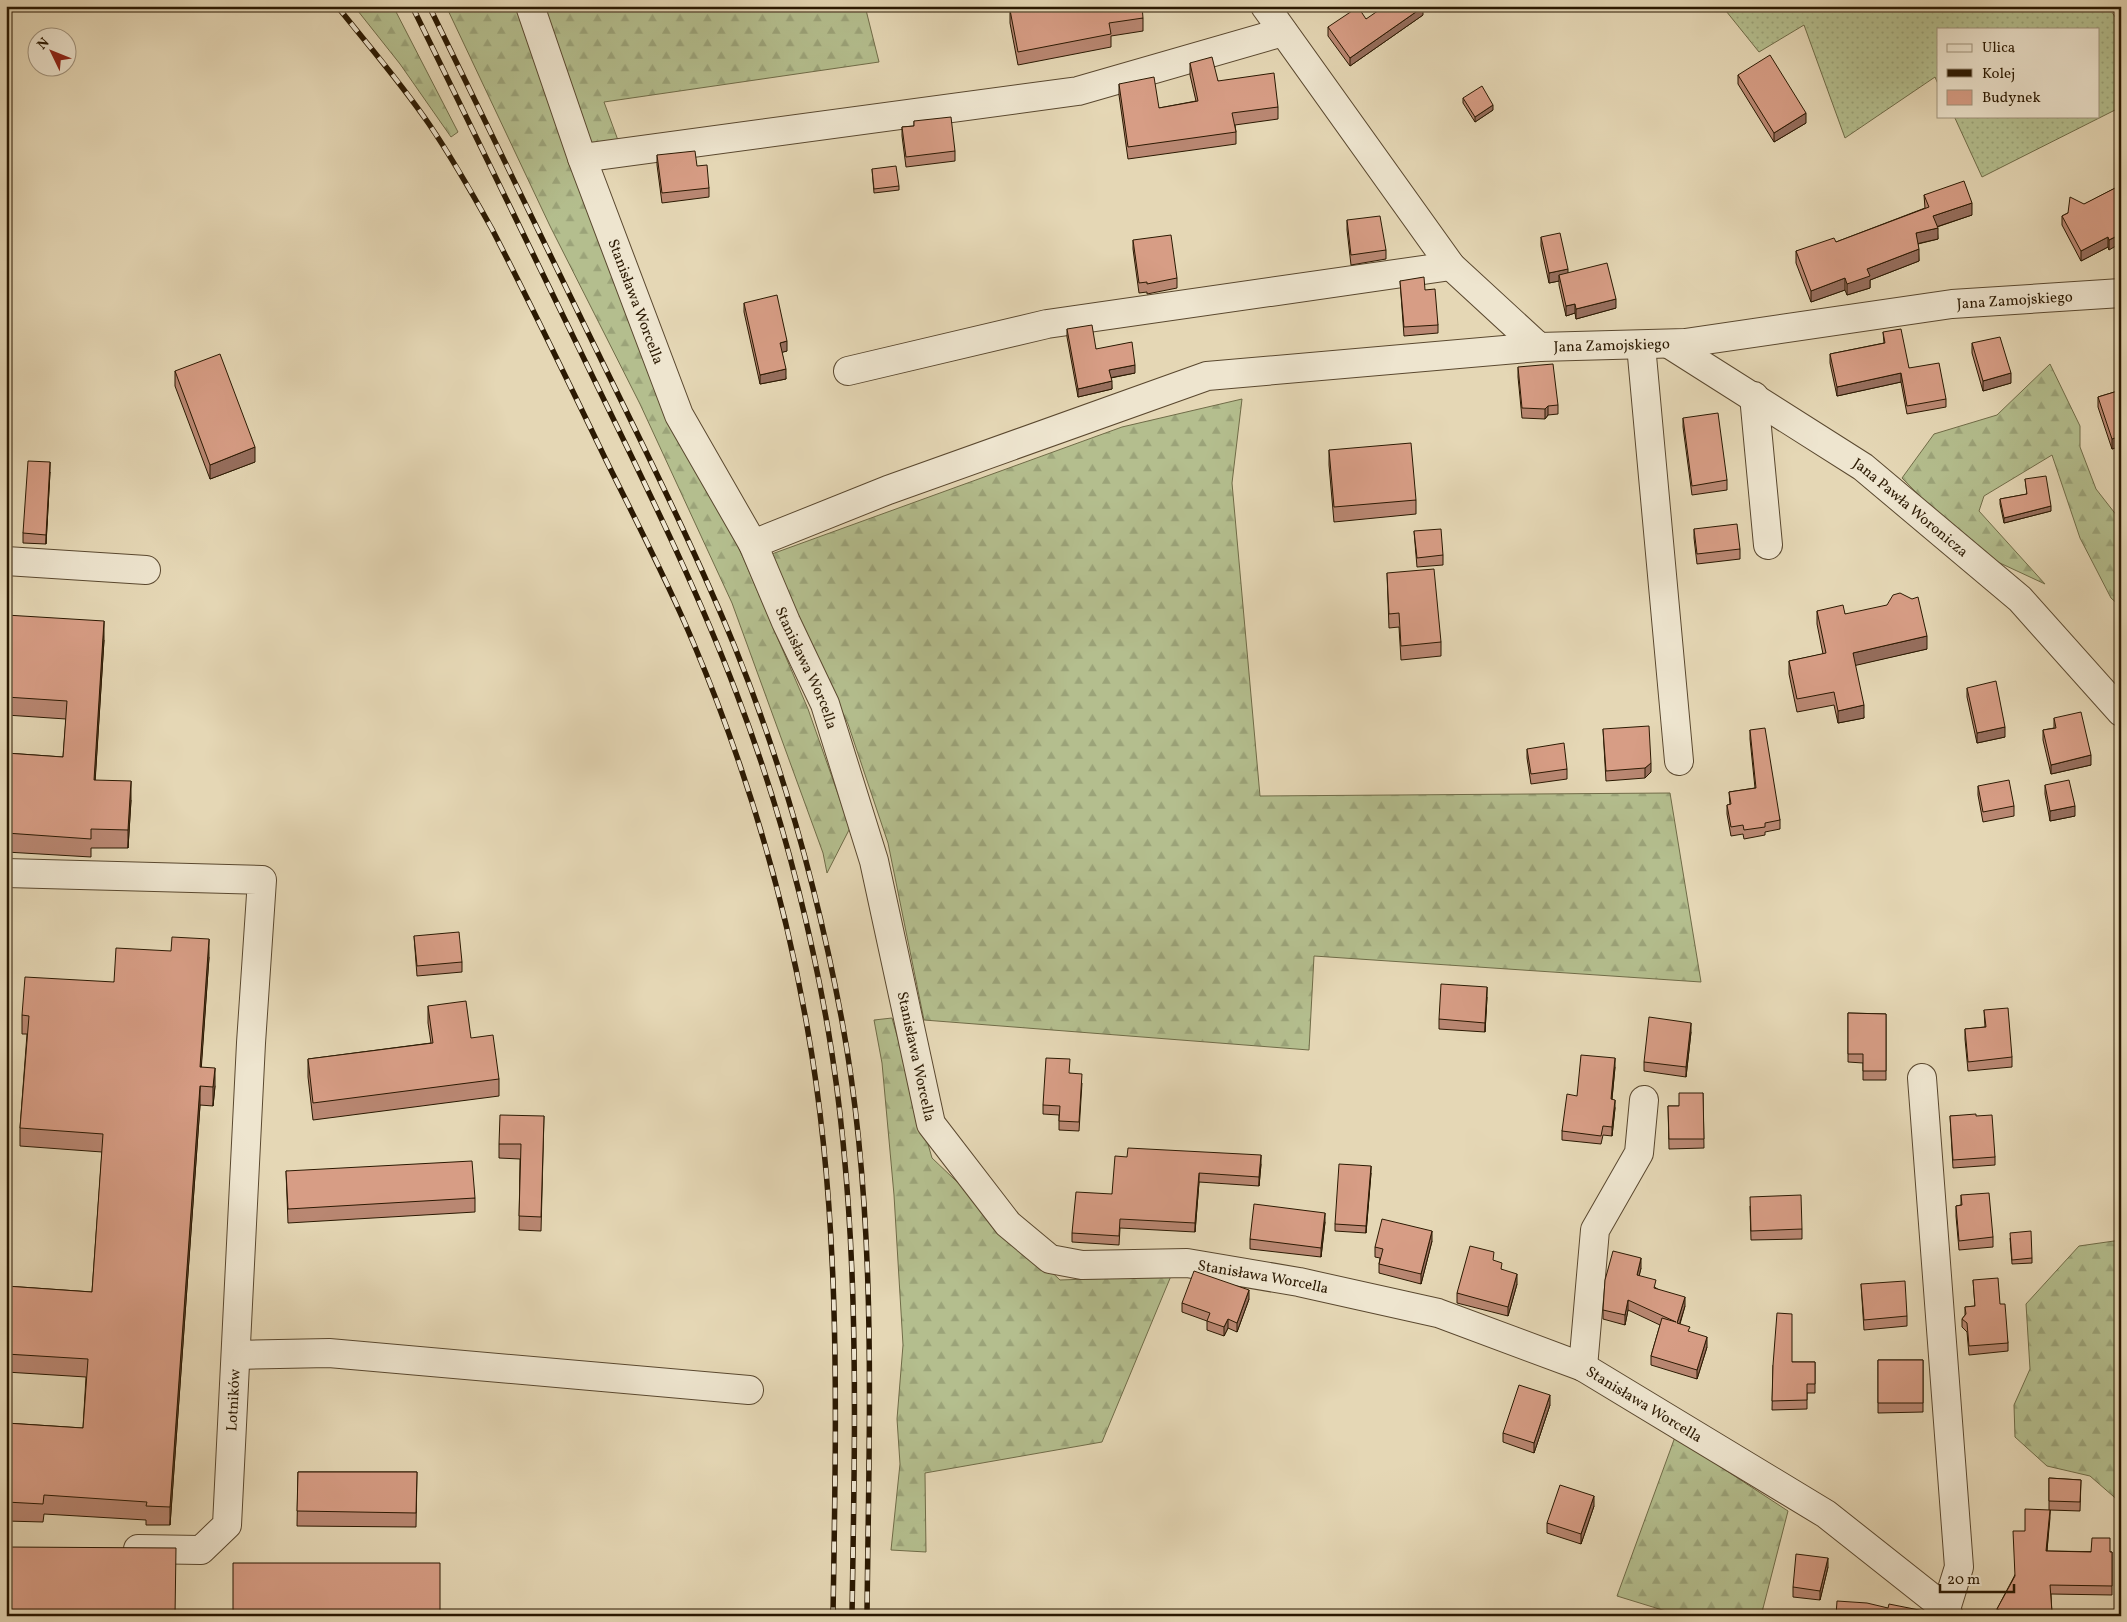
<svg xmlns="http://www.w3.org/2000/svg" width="2127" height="1622" font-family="Vollkorn,serif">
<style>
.grass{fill:url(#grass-dots);stroke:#706c48}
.forest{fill:url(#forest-firs);stroke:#706c48}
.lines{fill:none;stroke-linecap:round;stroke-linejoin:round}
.minor-casing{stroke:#5a482f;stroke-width:30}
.minor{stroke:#eee5cf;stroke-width:28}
.rail-casing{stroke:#2b1902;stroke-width:5.5}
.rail{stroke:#eee5cf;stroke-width:4;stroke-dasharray:11;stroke-linecap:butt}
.wall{fill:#b98772;stroke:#2b1902}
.shaded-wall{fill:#966e5d;stroke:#2b1902}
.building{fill:#d79d85;stroke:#2b1902}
.labels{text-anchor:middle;stroke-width:5;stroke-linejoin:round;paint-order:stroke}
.street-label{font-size:15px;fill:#2b1902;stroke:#eee5cf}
</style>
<defs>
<pattern id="grass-dots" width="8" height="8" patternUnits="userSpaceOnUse" patternTransform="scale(1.25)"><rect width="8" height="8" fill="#b4be8e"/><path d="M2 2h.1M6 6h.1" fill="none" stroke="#9ba379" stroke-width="1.8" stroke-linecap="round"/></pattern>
<pattern id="forest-firs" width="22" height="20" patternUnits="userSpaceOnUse" patternTransform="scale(1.25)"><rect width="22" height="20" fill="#b4be8e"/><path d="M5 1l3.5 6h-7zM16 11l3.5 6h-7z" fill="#9ba379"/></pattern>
</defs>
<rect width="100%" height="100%" fill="#e5d7b5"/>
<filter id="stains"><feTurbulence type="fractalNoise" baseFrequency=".004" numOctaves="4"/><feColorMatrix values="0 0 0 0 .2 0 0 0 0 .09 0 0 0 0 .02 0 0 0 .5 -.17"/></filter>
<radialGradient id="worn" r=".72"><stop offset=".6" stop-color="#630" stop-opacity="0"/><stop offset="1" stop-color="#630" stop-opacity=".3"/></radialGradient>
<!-- grass -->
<path class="grass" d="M1722 6H2108L2121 26V107L1982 177 1954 116H2098V29H1938V84L1935 77 1845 138 1804 25 1759 52Z"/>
<!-- forest -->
<path class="forest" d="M354 6H393L458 132 451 137 400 64Z
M446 6H865L879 62 604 102 619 143 573 163 706 478 746 564 808 709 850 828 827 873 823 853 732 603 640 404 550 226Z
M2050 364 2080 426V447L2096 489 2121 521V607L2111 598 2080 538 2052 455 1984 496 1979 511 2045 584 1974 551 1902 478 1934 434 1997 415Z
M1242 399 1232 483 1260 796 1670 793 1701 982 1314 956 1309 1050 924 1020 888 843 848 724 769 555 1122 427Z
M892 1018 932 1158 1060 1280 1171 1276 1102 1442 925 1473 926 1552 891 1550 900 1464 897 1419 903 1345 894 1195 882 1063 874 1020Z
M2121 1240V1503L2090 1476 2047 1466 2015 1437 2014 1405 2030 1369 2026 1304 2079 1246Z
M1675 1437 1788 1511 1761 1616H1682L1617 1596Z"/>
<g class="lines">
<!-- minor casing -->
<g class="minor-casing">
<g id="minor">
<path id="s1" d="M530 6 582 158 679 415 753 544 786 622 825 704 874 861 931 1124 1008 1224 1050 1259 1082 1265 1187 1263 1299 1282 1438 1313 1583 1367 1826 1514 1946 1609 1949 1616"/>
<path id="s2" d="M1265 6 1451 266 1539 347 1685 343 1952 304 2121 293"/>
<path d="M582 158 1078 91 1283 32"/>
<path id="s3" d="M1669 344 1863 467 2020 599 2121 712"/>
<path d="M1641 345 1679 761"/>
<path d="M848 371 1047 324 1451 266"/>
<path d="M1754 396 1768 545"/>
<path d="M753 544 888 490 1207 376 1539 347"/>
<path d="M6 561 146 570"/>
<path d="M6 873 262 880 251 1043 227 1525 201 1550 138 1549"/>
<path d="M1922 1078 1959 1567 1946 1609"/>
<path d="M236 1355 329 1353 749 1390"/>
<path d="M1583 1367 1595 1230 1639 1153 1644 1100"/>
</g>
</g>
<!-- minor -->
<use href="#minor" class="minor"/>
<!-- rail casing -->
<g class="rail-casing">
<path id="rail" d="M337 6C368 45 401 83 429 124 452 158 472 193 492 229 531 305 568 381 605 458 635 519 667 580 693 642 745 765 784 895 807 1026 842 1221 836 1418 833 1616
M412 6C471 126 529 246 588 367 640 474 694 581 736 692 778 801 808 915 828 1029 861 1223 855 1420 852 1616
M429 6C485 121 541 236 597 351 644 448 693 545 734 645 783 766 818 892 842 1021 878 1217 869 1417 867 1616"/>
</g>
<!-- rail -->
<use href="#rail" class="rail"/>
</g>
<!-- wall -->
<path class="wall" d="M1073 8 1143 18V31L1111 36V47L1018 65 1010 23V10Z
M1423 15 1350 66 1328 36V27L1366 19Z
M1190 63 1218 81 1278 107V119L1235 125 1236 132V144L1128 159 1119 95V84L1159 108 1196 101 1190 75Z
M1738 75 1806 123 1774 142 1738 84Z
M1463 98 1493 110 1475 122 1463 103Z
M914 121 955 151V161L906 167 902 136V127L914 126Z
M657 155 697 166 709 188V197L662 203 657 165Z
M872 169 899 186V190L874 193Z
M2121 185 2109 250 2108 247 2081 261 2062 225V216Z
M1924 195 1972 215 1937 227 1938 239 1918 244 1919 261 1870 280V288L1847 295 1845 290 1811 302 1796 263V251L1836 242 1925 208Z
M1347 220 1386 250V259L1351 265 1347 230Z
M1541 237 1568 273 1616 308 1576 319 1575 313 1566 316 1559 285V281L1549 283 1541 246Z
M1133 240 1177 278V288L1147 294V292L1139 293 1133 249Z
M1400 281 1425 290 1438 325V333L1404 336Z
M744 303 787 351 782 352 786 379 760 384 744 312Z
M1067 329 1096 349 1135 373 1111 378 1112 389 1078 397 1067 337Z
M1883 332 1909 368 1946 399V407L1907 414 1901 382 1837 396 1830 363V354L1884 343Z
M1972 343 2011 383 1983 391 1972 353Z
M1518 367 1558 405V414L1548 415 1545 419 1522 418 1518 377Z
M175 371 255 462 210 479 175 386Z
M2121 390V446L2112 449 2098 407V397Z
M1683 418 1727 480V490L1692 495 1683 427Z
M1329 450 1416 500V514L1334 522 1329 465Z
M50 472 46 544 23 543V533Z
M2025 479 2051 511 2004 523 2000 504V499L2027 494Z
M1694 529 1740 549V559L1697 564 1694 538Z
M1414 531 1443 555V565L1417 567Z
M1387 573 1441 642V656L1401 660 1399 627 1389 628Z
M1817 611 1845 614 1927 649 1855 665 1864 718 1838 723 1834 705 1797 712 1789 674V661L1823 654 1817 624Z
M6 615 104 640 95 780 131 800 128 848H91V857L6 852V753L63 757 66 719 6 715Z
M1967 688 2005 737 1977 743 1967 697Z
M2054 718 2091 765 2051 774 2043 740V730L2054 728Z
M1603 729 1651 772 1645 778 1606 781Z
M1750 730 1780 820V829L1765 832V835L1744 839 1743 834 1731 836 1727 814V805H1730L1729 792 1755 788 1750 739Z
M1527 749 1567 769V779L1531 784 1527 758Z
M2045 785 2075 816 2050 821 2045 794Z
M1978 786 2014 806V816L1983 822 1978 795Z
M414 936 462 962V972L417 976Z
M209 957 201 1067 215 1086 213 1106 200 1105 170 1525H146V1520L44 1514 43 1522 6 1521V1423L83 1428 86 1377 6 1372V1286L92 1292 102 1152 20 1146V1128L27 1034H22V1015L114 982Z
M1487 997 1485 1032 1439 1029V1019Z
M428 1006 471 1038 499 1079V1096L313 1120 308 1077V1059L431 1043 428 1023Z
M1984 1010 2012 1057V1067L1968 1071 1965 1039V1029L1985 1027Z
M1848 1013 1886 1014V1080H1863V1063L1848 1062Z
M1691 1032 1686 1077 1644 1071V1062Z
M1615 1067 1612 1099 1615 1108 1612 1136 1603 1135 1601 1144 1562 1140V1131L1577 1096Z
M1070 1073 1082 1083 1079 1131 1059 1130V1115L1043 1114V1105Z
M1703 1093 1704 1148 1669 1149 1668 1106H1679Z
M544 1116 541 1231 519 1230 520 1159 499 1158V1144Z
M1950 1116H1976L1995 1157V1165L1953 1168Z
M1127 1157 1261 1164 1259 1186 1199 1182 1195 1232 1120 1228 1119 1245 1072 1242V1233L1112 1194Z
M6 1159 9 1178 8 1198H6Z
M286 1171 475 1198V1212L288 1223Z
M1371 1173 1366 1233 1335 1231V1224Z
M1961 1195 1993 1237V1247L1959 1250 1956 1216V1206L1961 1205Z
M1750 1206 1802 1229V1239L1751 1240Z
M1325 1222 1321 1257 1250 1249V1239Z
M2010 1238 2032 1258V1263L2012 1264Z
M1432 1241 1421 1284 1379 1273V1264L1380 1258 1375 1257V1247Z
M1494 1261 1502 1270 1517 1284 1508 1316 1457 1303V1293Z
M1641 1268 1639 1276 1656 1288 1685 1306 1680 1324 1707 1347 1697 1379 1651 1365V1356L1660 1325 1628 1310 1625 1325 1603 1319V1310Z
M1973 1280 2000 1304 2008 1343V1351L1969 1355 1967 1332 1962 1327V1319L1965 1315V1307L1975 1306Z
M1861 1284 1907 1316V1326L1864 1330Z
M1249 1299 1237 1332 1228 1328 1224 1336 1207 1330V1321L1182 1312V1303Z
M1878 1360H1923V1412L1878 1413Z
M1792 1362H1815V1393H1807V1409L1772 1410 1773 1365Z
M1550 1405 1534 1453 1503 1442V1433Z
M298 1472H417L416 1527 297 1526Z
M2049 1478 2081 1480 2080 1511 2050 1510 2047 1551 2112 1552V1595L2051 1594 2052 1616H1997V1609L2049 1510Z
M1594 1506 1581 1544 1547 1533V1523Z
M1828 1567 1820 1600 1793 1597V1587Z"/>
<!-- shaded-wall -->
<path class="shaded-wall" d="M1423 7V15L1350 66V58Z
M1493 105V110L1475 122V117Z
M1806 113V123L1774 142V133Z
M1972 203V215L1933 228V216Z
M1938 228V239L1916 244V233Z
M2121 234V243L2109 250V240Z
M2108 237V247L2081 261V251Z
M1919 249V261L1870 280V288L1847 295V284L1867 269Z
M1568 269V279L1559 275V281L1549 283V273Z
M1845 278V290L1811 302V291Z
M1616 299V308L1576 319V309Z
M1575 304V313L1566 316V306Z
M787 341V351L780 353V343Z
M1135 365V373L1109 378V370Z
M786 369V379L760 384V375Z
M1901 373V382L1837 396V387Z
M2011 373V383L1983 391V381Z
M1112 381V389L1078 397V389Z
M1548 406V415L1545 419V409Z
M2121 436V446L2112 449V439Z
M255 447V462L210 479V465Z
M50 462V472L46 544V535Z
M2051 506V511L2004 523V518Z
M104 621V640L94 799V780Z
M1927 636V649L1853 666V653Z
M1864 705V718L1838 723V711Z
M2005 727V737L1977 743V733Z
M2091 755V765L2051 774V765Z
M1651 763V772L1645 778V768Z
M131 781V800L128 848V830Z
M2075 806V816L2050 821V811Z
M209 939V957L200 1086V1067Z
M1487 987V997L1485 1032V1023Z
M1691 1023V1032L1686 1077V1067Z
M1615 1058V1067L1611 1108V1099Z
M215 1068V1086L213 1106V1087Z
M200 1086V1105L170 1525V1507Z
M1615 1100V1108L1612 1136V1127Z
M1261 1155V1164L1259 1186V1177Z
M9 1159V1178L8 1198V1179Z
M1371 1166V1173L1366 1233V1226Z
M1199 1173V1182L1195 1232V1223Z
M1325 1213V1222L1321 1257V1248Z
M1432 1231V1241L1421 1284V1274Z
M1641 1258V1268L1637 1285V1275Z
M1517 1274V1284L1508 1316V1307Z
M1249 1290V1299L1237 1332V1323Z
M1685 1297V1306L1677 1332V1323Z
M1628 1300V1310L1625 1325V1315Z
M1228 1319V1328L1224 1336V1327Z
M1707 1337V1347L1697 1379V1370Z
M1550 1395V1405L1534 1453V1443Z
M1594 1496V1506L1581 1544V1534Z
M2050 1510V1518L2046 1560V1551Z
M1828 1558V1567L1820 1600V1591Z"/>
<!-- building -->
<path class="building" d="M1030 6H1072L1073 8 1082 6H1142L1143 18 1109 23 1111 34 1018 52 1010 10Z
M1385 6H1423V7L1350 58 1328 27 1358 7 1366 19Z
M1770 55 1806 113 1774 133 1738 75Z
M1212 57 1218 81 1274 73 1278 107 1232 113 1236 132 1128 147 1119 84 1154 77 1159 108 1198 101 1190 63Z
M1482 86 1493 105 1475 117 1463 98Z
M951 117 955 151 906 157 902 127 914 126V121Z
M695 151 697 166 707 165 709 188 662 193 657 155Z
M896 166 899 186 874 189 872 169Z
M1964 181 1972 203 1933 216 1938 228 1916 233 1919 249 1867 269 1870 276 1847 284 1845 278 1811 291 1796 251 1834 238 1836 242 1929 207 1924 195Z
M2121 185V234L2109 240 2108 237 2081 251 2062 216 2068 213 2070 197 2084 204Z
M1380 216 1386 250 1351 255 1347 220Z
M1560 233 1568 269 1549 273 1541 237Z
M1171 235 1177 278 1147 284V282L1139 283 1133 240Z
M1607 263 1616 299 1576 309 1575 304 1566 306 1559 275Z
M1424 277 1425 290 1435 289 1438 325 1404 327 1400 281Z
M777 295 787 341 780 343 786 369 760 375 744 303Z
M1092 325 1096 349 1132 342 1135 365 1109 370 1112 381 1078 389 1067 329Z
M1901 329 1909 368 1939 363 1946 399 1907 406 1901 373 1837 387 1830 354 1885 343 1883 332Z
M2000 337 2011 373 1983 381 1972 343Z
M220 354 255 447 210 465 175 371Z
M1553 364 1558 405 1548 406 1545 409 1522 408 1518 367Z
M2121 390V436L2112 439 2098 397Z
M1718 413 1727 480 1692 486 1683 418Z
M1411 443 1416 500 1334 507 1329 450Z
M28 461 50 462 46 535 23 533Z
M2046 476 2051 506 2004 518 2000 499 2027 494 2025 479Z
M1737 524 1740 549 1697 554 1694 529Z
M1441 529 1443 555 1417 558 1414 531Z
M1434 569 1441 642 1401 646 1399 613 1389 614 1387 573Z
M1900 593 1912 599 1918 597 1927 636 1853 653 1864 705 1838 711 1834 692 1797 699 1789 661 1826 653 1817 611 1843 605 1845 614 1887 605 1893 595Z
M6 615 104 621 94 780 131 781 128 830 91 829V839L6 833V753L63 757 67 701 6 697Z
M1996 681 2005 727 1977 733 1967 688Z
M2081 712 2091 755 2051 765 2043 730 2056 728 2054 718Z
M1649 726 1651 763 1645 768 1606 771 1603 729Z
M1765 728 1780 820 1765 823V827L1744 830 1743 825 1731 827 1727 805 1731 804 1729 792 1756 788 1750 730Z
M1564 743 1567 769 1531 774 1527 749Z
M2009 780 2014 806 1983 812 1978 786Z
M2069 780 2075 806 2050 811 2045 785Z
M459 932 462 962 417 966 414 936Z
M172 937 209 939 200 1067 215 1068 213 1087 200 1086 170 1507 146 1506 147 1502 44 1495 43 1504 6 1502V1423L83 1428 88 1359 6 1354V1286L92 1292 103 1134 20 1128 29 1016 22 1015 25 977 114 982 116 948 171 951Z
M1441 984 1487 987 1485 1023 1439 1019Z
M466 1001 471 1038 493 1035 499 1079 313 1103 308 1059 433 1043 428 1006Z
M2008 1008 2012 1057 1968 1062 1965 1029 1986 1027 1984 1010Z
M1848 1013 1886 1014V1071H1863V1054H1848Z
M1649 1017 1691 1023 1686 1067 1644 1062Z
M1581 1055 1615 1058 1611 1099 1615 1100 1612 1127 1603 1126 1601 1136 1562 1131 1567 1094 1577 1096Z
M1046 1058 1070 1059 1069 1073 1082 1074 1079 1122 1059 1121 1060 1106 1043 1105Z
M1679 1093H1703L1704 1139H1669L1668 1106H1679Z
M1976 1114V1116L1992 1115 1995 1157 1953 1160 1950 1116Z
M500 1115 544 1116 541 1217 519 1216 521 1144H499Z
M1128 1148 1261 1155 1259 1177 1199 1173 1195 1223 1120 1219 1119 1236 1072 1233 1076 1192 1112 1194 1115 1156 1127 1157Z
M6 1159H9L8 1179H6Z
M472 1161 475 1198 288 1209 286 1171Z
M1339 1164 1371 1166 1366 1226 1335 1224Z
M1989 1193 1993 1237 1959 1241 1956 1206 1962 1205 1961 1195Z
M1801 1195 1802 1229 1751 1231 1750 1197Z
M1254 1204 1325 1213 1321 1248 1250 1239Z
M1382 1219 1432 1231 1421 1274 1379 1264 1383 1249 1375 1247Z
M2031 1231 2032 1258 2012 1260 2010 1233Z
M1470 1246 1494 1252 1493 1260 1502 1263 1501 1269 1517 1274 1508 1307 1457 1293Z
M1613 1251 1641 1258 1637 1275 1656 1280 1654 1288 1685 1297 1677 1323 1690 1327 1688 1331 1707 1337 1697 1370 1651 1356 1662 1318 1676 1322 1628 1300 1625 1315 1603 1310 1605 1280Z
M1194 1271 1249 1290 1237 1323 1228 1319 1224 1327 1207 1321 1210 1313 1182 1303Z
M1998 1278 2000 1304H2005L2008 1343 1969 1346 1967 1323 1962 1319 1966 1314 1965 1307 1975 1306 1973 1280Z
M1905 1281 1907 1316 1864 1320 1861 1284Z
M1777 1313 1792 1314V1362H1815V1384H1807V1400L1772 1401 1773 1365Z
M1878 1360H1923V1403H1878Z
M1519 1385 1550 1395 1534 1443 1503 1433Z
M298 1472H417L416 1513 297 1511Z
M2049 1478 2081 1480 2080 1502 2049 1501Z
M1560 1485 1594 1496 1581 1534 1547 1523Z
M2025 1509 2050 1510 2046 1551 2091 1552 2092 1538H2110V1552H2112V1586L2050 1585 2052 1612 2050 1616H2005L2006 1614 1997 1609 2015 1576 2013 1531H2025Z
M6 1547 176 1548 175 1616H6Z
M1796 1554 1828 1558 1820 1591 1793 1587Z
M233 1563H440V1616H233Z
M1837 1601 1867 1603 1888 1608 1889 1604 1924 1611 1923 1616H1836Z"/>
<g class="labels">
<!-- street labels -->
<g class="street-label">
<text dy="5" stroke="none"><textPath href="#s2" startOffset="918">Jana Zamojskiego</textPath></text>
<text dy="5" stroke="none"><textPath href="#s1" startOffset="314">Stanisława Worcella</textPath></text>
<text dy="5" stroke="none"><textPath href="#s2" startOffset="512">Jana Zamojskiego</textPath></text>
<text dy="5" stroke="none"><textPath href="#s3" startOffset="292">Jana Pawła Woronicza</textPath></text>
<text dy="5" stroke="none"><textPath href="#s1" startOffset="719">Stanisława Worcella</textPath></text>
<text dy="5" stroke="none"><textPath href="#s1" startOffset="1124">Stanisława Worcella</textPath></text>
<text dy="5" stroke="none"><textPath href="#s1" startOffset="1589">Stanisława Worcella</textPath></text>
<text transform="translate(233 1400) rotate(-87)" y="5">Lotników</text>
<text dy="5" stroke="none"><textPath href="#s1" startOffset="1994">Stanisława Worcella</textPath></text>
</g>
</g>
<!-- margin -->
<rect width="2127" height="1622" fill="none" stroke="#e5d7b5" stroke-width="25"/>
<rect x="8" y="8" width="2112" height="1607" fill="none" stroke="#2b1902" stroke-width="2.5"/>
<rect x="12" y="12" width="2102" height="1597" fill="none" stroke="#2b1902"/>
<!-- legend -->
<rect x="1937" y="28" width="162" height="90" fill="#eee5cf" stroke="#a0937d"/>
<rect x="1947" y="44" width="25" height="8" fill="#eee5cf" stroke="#a0937d"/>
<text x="1982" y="52" font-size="15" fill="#2b1902">Ulica</text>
<rect x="1947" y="69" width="25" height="8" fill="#2b1902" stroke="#a0937d"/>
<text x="1982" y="78" font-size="15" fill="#2b1902">Kolej</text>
<rect x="1947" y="90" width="25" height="15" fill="#d79d85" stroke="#a0937d"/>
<text x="1982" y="102" font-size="15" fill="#2b1902">Budynek</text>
<!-- north arrow -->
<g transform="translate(52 52) rotate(313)"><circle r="24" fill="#eee5cf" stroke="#a0937d"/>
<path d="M0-4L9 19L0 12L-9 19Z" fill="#8f2418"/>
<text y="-8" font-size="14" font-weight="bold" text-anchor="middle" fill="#2b1902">N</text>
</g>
<!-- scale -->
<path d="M1940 1584v8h74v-8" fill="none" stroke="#2b1902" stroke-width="2.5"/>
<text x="1947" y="1584" font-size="15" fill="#2b1902" stroke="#eee5cf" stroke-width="4" paint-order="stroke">20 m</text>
<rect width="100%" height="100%" filter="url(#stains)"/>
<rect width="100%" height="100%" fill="url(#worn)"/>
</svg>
